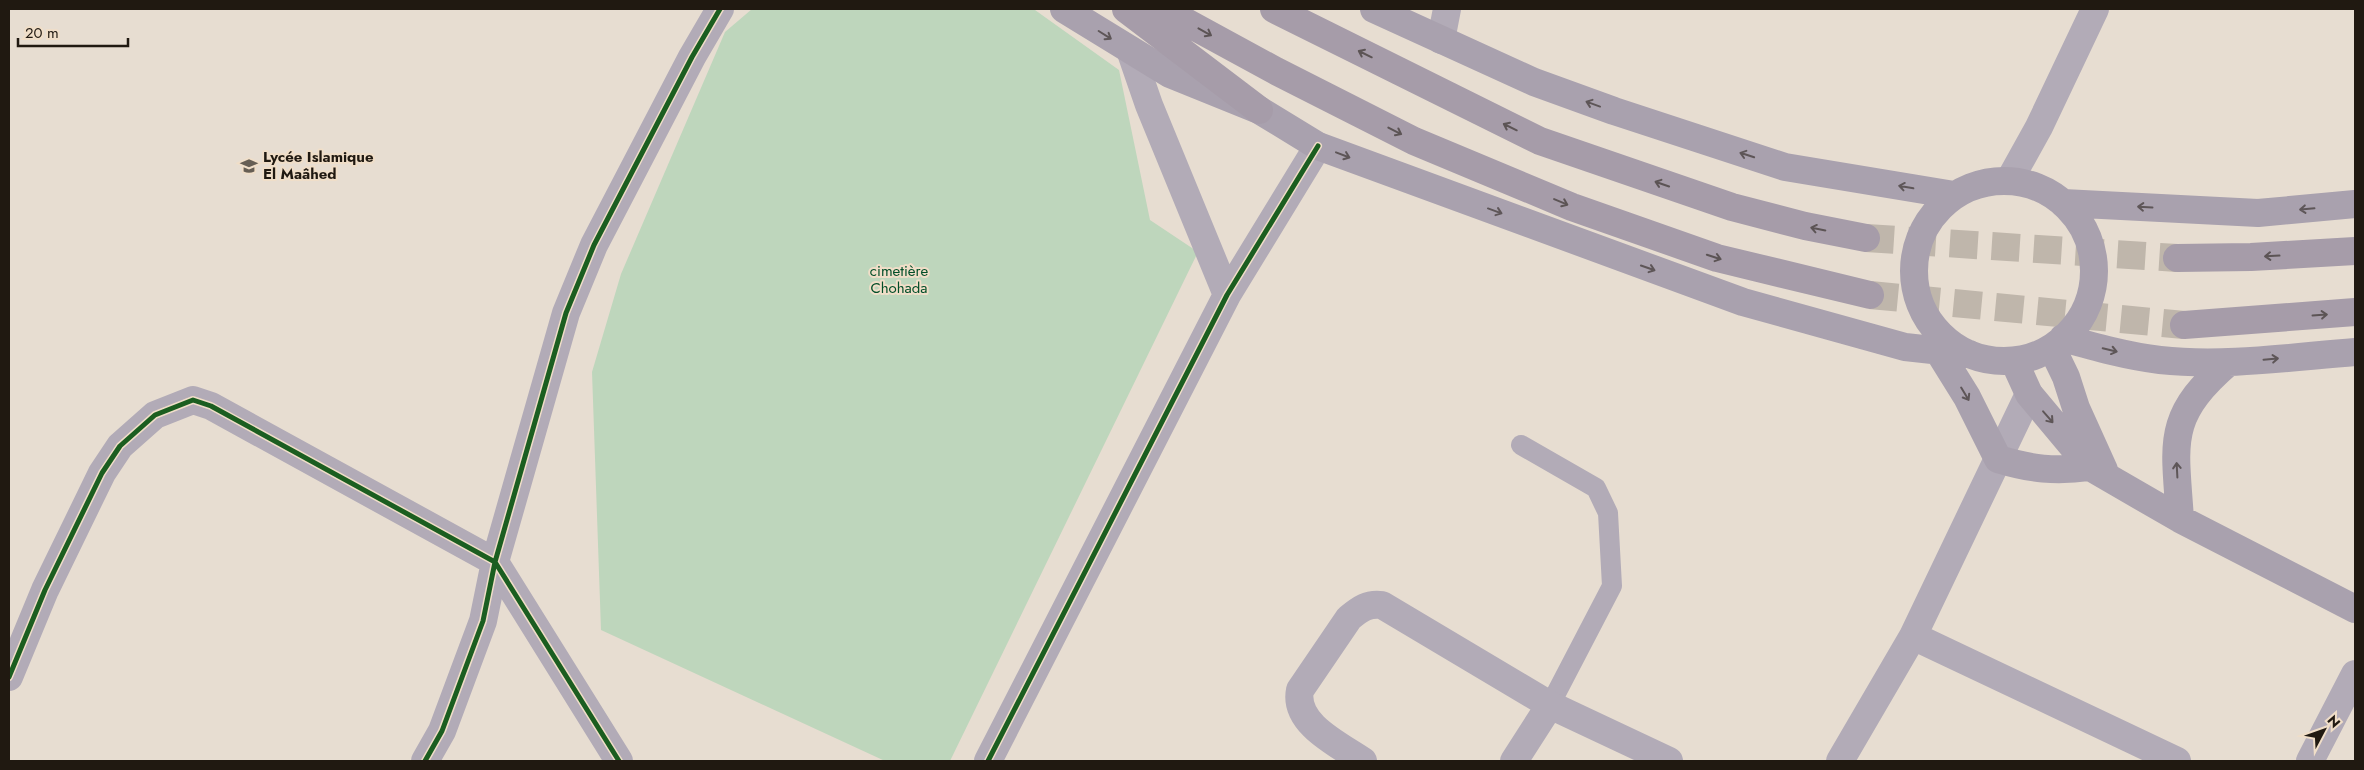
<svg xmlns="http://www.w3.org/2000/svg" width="2364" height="770" font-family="Jost,sans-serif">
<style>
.green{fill:#bed6bc}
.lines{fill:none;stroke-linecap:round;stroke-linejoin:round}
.highway-tunnel{stroke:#bfb6ab;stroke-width:28;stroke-dasharray:28 14;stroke-linecap:butt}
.lane{stroke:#b2abb7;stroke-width:20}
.street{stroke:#b2abb7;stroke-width:28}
.secondary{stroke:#a9a1ae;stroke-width:28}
.highway{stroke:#a69ca9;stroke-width:28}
.cycleway-casing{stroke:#f0dec8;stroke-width:8}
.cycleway{stroke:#1b5e20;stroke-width:5}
.oneway{stroke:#5c5455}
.oneway2{stroke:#5e5658}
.labels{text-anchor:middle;stroke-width:4;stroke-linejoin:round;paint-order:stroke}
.poi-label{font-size:15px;font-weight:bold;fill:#201911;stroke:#f0dec8;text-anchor:start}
.park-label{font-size:15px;fill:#014e28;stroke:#f0dec8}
</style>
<rect width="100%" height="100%" fill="#e7ddd1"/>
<!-- green -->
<path class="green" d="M752 9H1028L1035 10 1119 70 1150 220 1198 252 950 761H885L601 630 592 372 621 274 725 32Z"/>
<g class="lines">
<!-- highway-tunnel -->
<path class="highway-tunnel" d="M1866 238 2177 258
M1870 295 2184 325"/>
<!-- lane -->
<path class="lane" d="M1521 445 1596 488 1608 513 1612 586 1550 705"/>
<!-- street -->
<path class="street" d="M1441 40 1447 9
M1130 50 1149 105 1227 295
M2009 181 2039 127 2095 9
M1913 636 2177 761
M9 677 45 590 102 473 120 446 155 415 193 400 211 406 495 562 619 761
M425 761 442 731 483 621 495 562 566 313 594 245 692 57 720 9
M988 761 1227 295 1318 146
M1363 761C1340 745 1293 724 1300 690L1349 618C1360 609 1368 603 1382 605L1550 705 1669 761
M1514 761 1550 705
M1840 761 1913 636 2029 394
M2310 761 2355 674"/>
<!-- secondary -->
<path class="secondary" d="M1064 9 1170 74 1259 110 1318 146 1743 302 1905 347 1969 354
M1374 9 1534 82 1614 111 1785 167 1954 195
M1914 271a90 90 0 1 1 180 0a90 90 0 1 1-180 0Z
M2063 203 2258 213 2355 204
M2063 338C2095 347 2127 356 2160 360 2224 367 2291 357 2355 352
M2052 348 2066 377 2076 408 2104 470
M1939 352 1967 397 1998 459C2031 469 2055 472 2090 467
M2014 361 2029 394 2090 467 2180 519 2355 609
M2180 519C2175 442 2165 417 2229 362"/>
<!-- highway -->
<path class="highway" d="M1126 9 1259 110
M1162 9 1276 71 1414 141 1572 207 1717 258 1870 295
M1274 9 1540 141 1732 207 1805 226 1866 238
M2177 258 2251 257 2355 251
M2184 325 2355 312"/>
<!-- cycleway casing -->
<g class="cycleway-casing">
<path id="cycleway" d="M9 677 45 590 102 473 120 446 155 415 193 400 211 406 495 562 619 761
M425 761 442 731 483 621 495 562 566 313 594 245 692 57 720 9
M988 761 1227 295 1318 146"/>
</g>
<!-- cycleway -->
<use href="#cycleway" class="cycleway"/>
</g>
<!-- one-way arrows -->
<defs><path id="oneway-shaft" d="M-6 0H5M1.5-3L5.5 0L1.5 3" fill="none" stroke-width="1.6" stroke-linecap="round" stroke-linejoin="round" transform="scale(1.25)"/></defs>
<g class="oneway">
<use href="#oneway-shaft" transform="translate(1205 32) rotate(29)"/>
<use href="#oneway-shaft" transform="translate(1365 54) rotate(-154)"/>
<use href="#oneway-shaft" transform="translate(1510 127) rotate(-154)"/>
<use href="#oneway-shaft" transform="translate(1395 131) rotate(27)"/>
<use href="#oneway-shaft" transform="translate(1662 184) rotate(-161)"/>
<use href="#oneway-shaft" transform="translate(1561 202) rotate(23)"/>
<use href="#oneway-shaft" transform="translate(1818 229) rotate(-169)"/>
<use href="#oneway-shaft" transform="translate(2272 256) rotate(177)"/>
<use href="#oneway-shaft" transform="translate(1714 257) rotate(18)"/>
<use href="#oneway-shaft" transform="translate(2320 315) rotate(-4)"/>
</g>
<g class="oneway2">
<use href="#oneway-shaft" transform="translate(1105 35) rotate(32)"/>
<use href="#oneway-shaft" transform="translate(1593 104) rotate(-160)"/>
<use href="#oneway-shaft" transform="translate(1343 155) rotate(21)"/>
<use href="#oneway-shaft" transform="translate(1747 155) rotate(-162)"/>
<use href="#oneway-shaft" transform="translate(1906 187) rotate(-170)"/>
<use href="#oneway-shaft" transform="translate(2145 207) rotate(-177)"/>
<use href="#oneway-shaft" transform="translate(2307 209) rotate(175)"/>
<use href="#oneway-shaft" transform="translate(1495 211) rotate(20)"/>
<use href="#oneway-shaft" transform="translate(1648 268) rotate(19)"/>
<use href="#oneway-shaft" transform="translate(2110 350) rotate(13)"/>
<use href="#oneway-shaft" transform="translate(2271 359) rotate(-5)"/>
<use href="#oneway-shaft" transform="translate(1965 394) rotate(59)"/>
<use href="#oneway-shaft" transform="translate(2048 417) rotate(49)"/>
<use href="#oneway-shaft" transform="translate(2177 470) rotate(-93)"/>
</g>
<!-- icons -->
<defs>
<g id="school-bare" transform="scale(1.35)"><path d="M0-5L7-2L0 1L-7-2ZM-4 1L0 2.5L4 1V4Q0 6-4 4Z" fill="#665e54" stroke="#f0dec8" stroke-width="2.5" paint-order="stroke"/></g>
</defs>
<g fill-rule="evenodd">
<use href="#school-bare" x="249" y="166"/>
</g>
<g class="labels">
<!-- poi labels -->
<g class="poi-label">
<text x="263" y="162">Lycée Islamique<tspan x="263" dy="17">El Maâhed</tspan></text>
</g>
<!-- park labels -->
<g class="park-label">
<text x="899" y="276">cimetière<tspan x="899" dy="17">Chohada</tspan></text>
</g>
</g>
<!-- border -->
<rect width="2364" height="770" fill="none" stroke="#201911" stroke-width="20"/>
<!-- north arrow -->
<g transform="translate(2324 730) rotate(49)" stroke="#f0dec8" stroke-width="4" paint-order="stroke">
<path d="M0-4L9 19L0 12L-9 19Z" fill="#201911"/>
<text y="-8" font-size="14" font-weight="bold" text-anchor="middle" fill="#201911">N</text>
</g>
<!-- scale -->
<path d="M18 38v8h110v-8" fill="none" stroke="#201911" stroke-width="2.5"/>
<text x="25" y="38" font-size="15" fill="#201911" stroke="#f0dec8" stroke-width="4" paint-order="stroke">20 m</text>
</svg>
